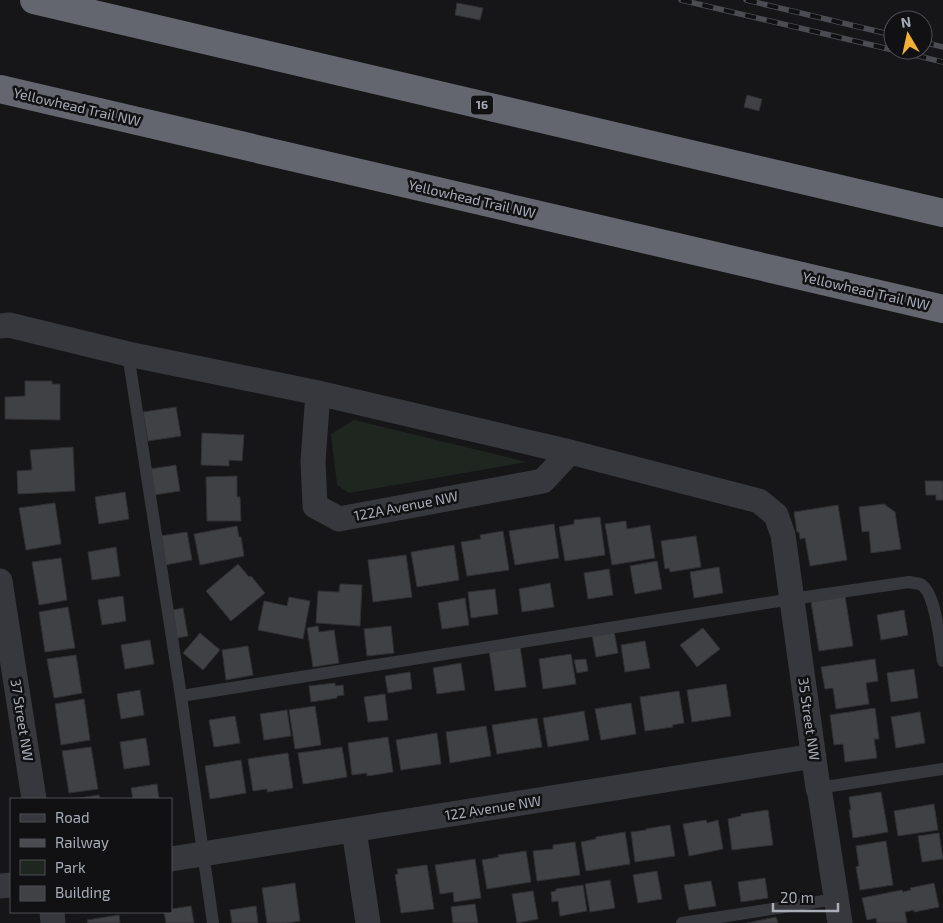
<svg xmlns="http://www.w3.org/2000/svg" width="943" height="923" font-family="'Exo 2',sans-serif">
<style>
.green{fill:#1e261f}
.building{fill:#404145;stroke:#303034}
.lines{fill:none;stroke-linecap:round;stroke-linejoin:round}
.service{stroke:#37383d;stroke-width:12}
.minor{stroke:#37383d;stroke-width:25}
.motorway{stroke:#63666e;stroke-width:28}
.rail-casing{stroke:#4a4c52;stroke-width:5.5}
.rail{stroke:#111113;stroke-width:4;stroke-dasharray:11;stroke-linecap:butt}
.labels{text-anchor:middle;stroke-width:5;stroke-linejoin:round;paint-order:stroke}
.shield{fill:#111113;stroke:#7b7e86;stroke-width:1}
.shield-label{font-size:12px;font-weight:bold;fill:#a8adb8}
.street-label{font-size:14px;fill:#a8adb8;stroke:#111113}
</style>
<rect width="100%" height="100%" fill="#161618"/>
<!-- green -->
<path class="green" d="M354 420 527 462 349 493 337 485 331 434Z"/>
<!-- building -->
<path class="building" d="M457 3 483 8 480 20 455 15Z
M747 95 762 99 759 111 744 107Z
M25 381H52V384H60V420L5 419V397L25 396Z
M176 407 181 436 148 441 143 412Z
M202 433 244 435 242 461 229 460V466L201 465Z
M73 447 75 491 18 494 17 471 32 470 30 450Z
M176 465 180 491 154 495 150 469Z
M237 476V497H240L241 521H207L206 477Z
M925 481H943V500H936V495H926Z
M125 492 129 519 99 524 95 497Z
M55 503 61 544 26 550 19 508Z
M884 504 895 512 901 549 871 553 869 531 862 532 859 507Z
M838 505 847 560 810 566 805 538 800 539 799 532H797L794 512Z
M600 517 605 555 565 561 559 527 574 524V520Z
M626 521 627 529 650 525 655 558 612 565 605 524Z
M554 524 559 558 515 565 509 531Z
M237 526 239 537H241L244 556 200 565 194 534Z
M503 531 509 570 467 576 461 542 481 539 480 535Z
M187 532 192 560 165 565 160 536Z
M696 536 701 567 670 572 669 568 665 569 661 541Z
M454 545 459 580 417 587 411 552Z
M116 547 120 576 92 580 88 552Z
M406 555 412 597 373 602 368 560Z
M61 558 67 600 39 605 32 562Z
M657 561 662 589 635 594 630 566Z
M238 564 249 577 251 576 265 593 231 621 206 591Z
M719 567 723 593 694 598 690 572Z
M609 569 613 595 588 599 584 573Z
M550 583 554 607 522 612 519 589Z
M340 584 362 585 360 626 316 623 318 591 339 592Z
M495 589 498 614 471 618 468 592Z
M123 596 126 621 102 625 98 600Z
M845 596 853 646 819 651 811 602Z
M289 597 310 601 303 639 258 630 264 601 287 606Z
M465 598 469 625 442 629 438 603Z
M68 607 75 648 45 652 39 612Z
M183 608 188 636 177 638 173 610Z
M904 610 908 635 881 640 877 615Z
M318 626 319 632 334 630 339 663 313 667 307 628Z
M391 626 394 653 367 656 364 629Z
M703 628 720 649 697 667 680 645Z
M614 631 618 653 596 657 592 635Z
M200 633 220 650 203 670 183 653Z
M150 640 154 664 125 669 121 645Z
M645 641 650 668 625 672 621 645Z
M248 646 253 675 226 680 222 650Z
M520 646 526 687 495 691 489 650Z
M571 654 576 684 543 689 539 659Z
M76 655 82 693 54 698 47 659Z
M586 659 588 671 577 673 574 660Z
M875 659 878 681 866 683 869 704 836 709 833 688 825 689 821 667Z
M461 663 465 690 437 694 433 668Z
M914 669 918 698 891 702 887 673Z
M410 672 412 689 388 693 385 676Z
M335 683V686L343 685 344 695 337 696V698L311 702 309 686Z
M726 684 731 716 692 722 687 690Z
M140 690 144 715 121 719 117 694Z
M679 691 684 723 672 725 673 727 645 731 640 697Z
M385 694 388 720 368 722 364 697Z
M84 699 90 740 61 745 55 704Z
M631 703 636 734 601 740 595 709Z
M315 706 321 745 295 749 289 710Z
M875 708 879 739H874L877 758 845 762 843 744 834 745 830 715Z
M287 710 291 736 264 740 260 714Z
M584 711 589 740 548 747 543 718Z
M920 712 925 743 896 748 891 717Z
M235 716 240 743 214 747 209 720Z
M537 718 542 747 497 754 492 725Z
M486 726 491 756 450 763 446 732Z
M437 733 441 764 401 770 396 740Z
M388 737 393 772 367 776V773L352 775 348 743Z
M146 738 150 765 124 769 120 742Z
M91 747 98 789 69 793 62 751Z
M342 747 347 777 303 784 298 753Z
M288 753 293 788 267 792V789L253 791 248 759Z
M241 760 246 793 210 799 205 766Z
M157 784 159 799H133L131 788Z
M881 792 888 832 853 838 849 810H851L849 797Z
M99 795 100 799H72Z
M934 804 938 830 898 836 894 811Z
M768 810 773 845 732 850 728 819 741 816V814Z
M706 820 707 823 718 820 723 849 689 856 683 824Z
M670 825 675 856 635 862 631 832 646 830V829Z
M625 832 630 864 586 871 581 842 596 839V837Z
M939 833 943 859 922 862 918 836Z
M886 841 893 885 860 890 856 867 859 866 856 846Z
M575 842 580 875 537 881 533 851 553 849V845Z
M526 851 531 882 487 889 482 860 499 857 498 855Z
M475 859 481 898 454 902 453 892 440 894 435 865Z
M427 865 434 909 401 913 395 875 398 874 397 869Z
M657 871 662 899 638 903 633 875Z
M765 878 768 898 741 902 738 882Z
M610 880 615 908 590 912 585 884Z
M711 881 716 906 689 910 684 885Z
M295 883 300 921 287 923H267L262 888Z
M934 883 939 907 914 912V910L905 912 907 923H877L876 918 867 920 862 898 902 890 903 892 911 890 910 888Z
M583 885 587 911 560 916 558 901 552 902 551 892 556 891V889Z
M533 891 538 919 517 923 512 894Z
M475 904 478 923H453L451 907Z
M191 906 194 923H166L164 912H171V909Z
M256 906 258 923H232L230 910Z
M119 915 120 923H88L87 920Z
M776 917 778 923H747Z"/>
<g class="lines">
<!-- service -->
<path class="service" d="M128 354 181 696 213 923
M181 696 792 599 909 582C912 583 917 583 920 584 936 591 940 644 943 661
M818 788 943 769
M682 923 836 899"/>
<!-- minor -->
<path class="minor" d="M0 326 9 325 128 354 318 393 570 452 759 501 776 515 783 535 818 788 820 794 840 923
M318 393 313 461 315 506 339 519 543 481 570 452
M0 581 34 799
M354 830 368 923
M171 859 814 756
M0 886 11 885
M52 912 53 923"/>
<!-- motorway -->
<path class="motorway" d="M34 0 943 213
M0 89 943 309"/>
<!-- rail casing -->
<g class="rail-casing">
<path id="rail" d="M681 0 893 50
M746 0 893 35
M923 42 943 47
M894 50 943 62"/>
</g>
<!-- rail -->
<use href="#rail" class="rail"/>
</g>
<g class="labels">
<!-- shield labels -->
<rect class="shield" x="471" y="95.5" width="22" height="19" rx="4"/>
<g class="shield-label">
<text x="482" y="109">16</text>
</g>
<!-- street labels -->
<g class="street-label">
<text transform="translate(77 107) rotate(13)" y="5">Yellowhead Trail NW</text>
<text transform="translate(472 199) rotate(13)" y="5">Yellowhead Trail NW</text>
<text transform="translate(866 291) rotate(13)" y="5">Yellowhead Trail NW</text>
<text transform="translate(406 506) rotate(-11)" y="5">122A Avenue NW</text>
<text transform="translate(809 719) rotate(82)" y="5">35 Street NW</text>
<text transform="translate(22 720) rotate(81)" y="5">37 Street NW</text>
<text transform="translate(493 808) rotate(-9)" y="5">122 Avenue NW</text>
</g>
</g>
<!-- legend -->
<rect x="10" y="798" width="162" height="115" fill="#111113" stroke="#4d4f55"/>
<rect x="20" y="814" width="25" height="8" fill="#37383d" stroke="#4d4f55"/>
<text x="55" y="823" font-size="15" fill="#a8adb8">Road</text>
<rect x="20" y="839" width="25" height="8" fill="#4a4c52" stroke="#4d4f55"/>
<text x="55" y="848" font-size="15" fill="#a8adb8">Railway</text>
<rect x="20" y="860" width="25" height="15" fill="#1e261f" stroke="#4d4f55"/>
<text x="55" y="873" font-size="15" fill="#a8adb8">Park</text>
<rect x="20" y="886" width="25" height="15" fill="#404145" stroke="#4d4f55"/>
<text x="55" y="898" font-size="15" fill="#a8adb8">Building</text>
<!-- north arrow -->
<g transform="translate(908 35) rotate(351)"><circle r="24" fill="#111113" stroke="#4d4f55"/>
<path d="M0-4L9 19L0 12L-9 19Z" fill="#f2b134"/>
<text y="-8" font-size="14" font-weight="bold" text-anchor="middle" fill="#a8adb8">N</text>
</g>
<!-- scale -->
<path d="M773 903v8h65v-8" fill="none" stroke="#a8adb8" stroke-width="2.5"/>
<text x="780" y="903" font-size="15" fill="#a8adb8" stroke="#111113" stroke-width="4" paint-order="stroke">20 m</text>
</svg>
